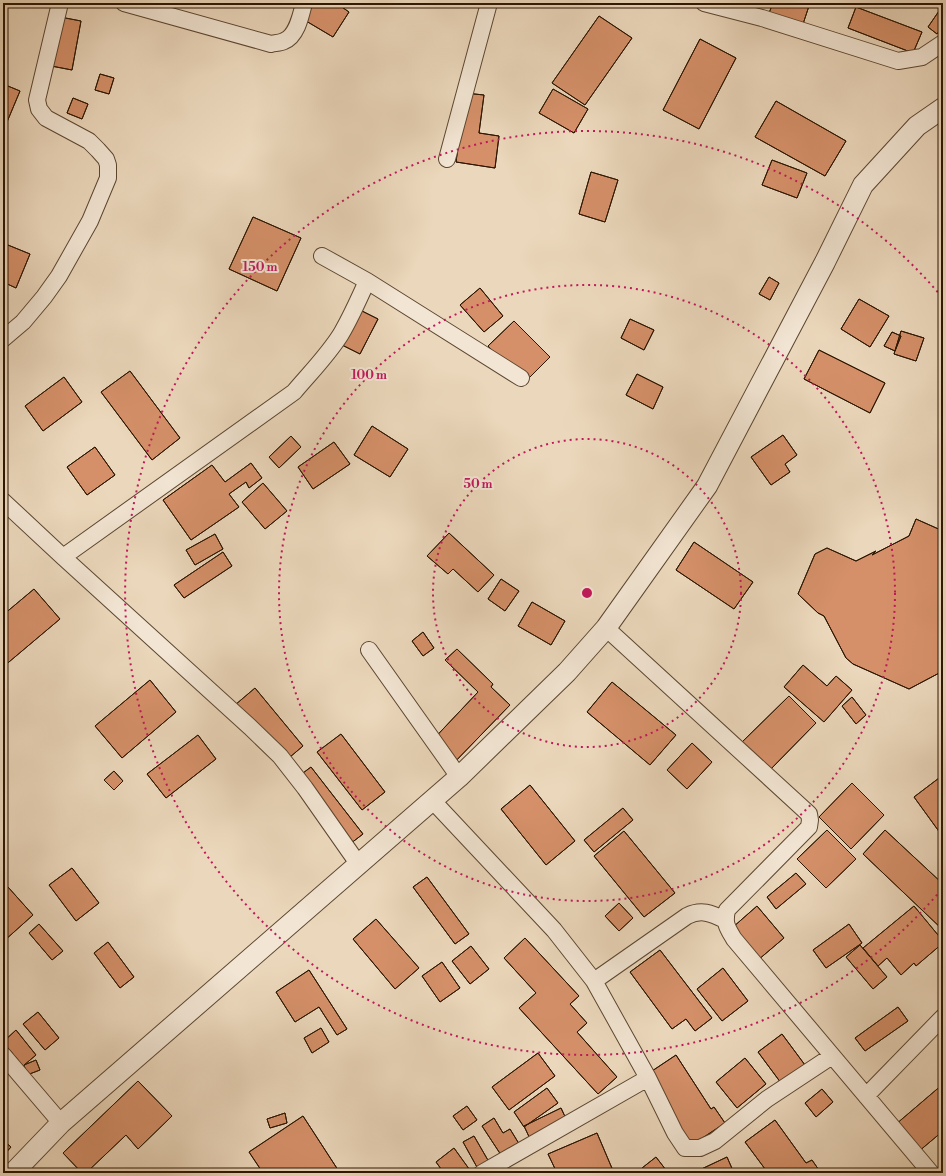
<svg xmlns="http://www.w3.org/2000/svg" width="946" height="1176" font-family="'Libre Bodoni',serif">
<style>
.building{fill:#d59069;stroke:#2d1602}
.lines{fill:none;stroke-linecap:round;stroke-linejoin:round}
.minor-casing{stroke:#5c4630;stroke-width:18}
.tertiary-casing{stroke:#5c4630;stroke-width:22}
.minor{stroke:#f2e5d3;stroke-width:16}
.tertiary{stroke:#f2e5d3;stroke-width:20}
.ring{fill:none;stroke:#c2185b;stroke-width:2;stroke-dasharray:2 4}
.centre{fill:#c2185b;stroke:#f2e5d3;stroke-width:2}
.ring-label{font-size:12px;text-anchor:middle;font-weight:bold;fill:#c2185b;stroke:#f2e5d3;stroke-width:4;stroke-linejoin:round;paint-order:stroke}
</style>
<rect width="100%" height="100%" fill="#ebd7bb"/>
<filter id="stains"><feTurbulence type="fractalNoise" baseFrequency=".005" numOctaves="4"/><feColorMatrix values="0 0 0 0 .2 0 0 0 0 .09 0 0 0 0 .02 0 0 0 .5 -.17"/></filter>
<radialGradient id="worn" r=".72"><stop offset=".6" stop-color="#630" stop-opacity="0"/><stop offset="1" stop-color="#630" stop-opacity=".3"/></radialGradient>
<!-- building -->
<path class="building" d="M311 3H340L339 5 349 12 333 37 301 18Z
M311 3H340L339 5 349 12 333 37 301 18Z
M773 3H810L803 24 769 13Z
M773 3H810L803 24 769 13Z
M856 7 922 32 913 53 848 28Z
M856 7 922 32 913 53 848 28Z
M939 11 943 14V26L937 34 928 27Z
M939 11 943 14V26L937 34 928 27Z
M55 16 81 21 72 70 46 65Z
M55 16 81 21 72 70 46 65Z
M599 16 632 38 585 105 552 83Z
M599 16 632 38 585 105 552 83Z
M700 39 736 58 699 129 663 110Z
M700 39 736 58 699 129 663 110Z
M100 74 114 78 109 94 95 90Z
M100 74 114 78 109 94 95 90Z
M3 84 20 91 7 122 3 120Z
M3 84 20 91 7 122 3 120Z
M553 89 588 109 574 133 539 113Z
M553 89 588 109 574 133 539 113Z
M465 93 484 95 479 133 499 136 495 168 456 162Z
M465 93 484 95 479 133 499 136 495 168 456 162Z
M73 98 88 104 82 119 67 113Z
M73 98 88 104 82 119 67 113Z
M776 101 846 141 825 176 755 137Z
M776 101 846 141 825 176 755 137Z
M772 160 807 173 797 198 762 185Z
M772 160 807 173 797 198 762 185Z
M591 172 618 180 605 222 579 214Z
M591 172 618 180 605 222 579 214Z
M253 217 301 238 277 291 229 269Z
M253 217 301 238 277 291 229 269Z
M3 243 30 254 16 288 3 282Z
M3 243 30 254 16 288 3 282Z
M769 277 779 283 770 300 759 294Z
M769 277 779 283 770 300 759 294Z
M480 288 503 316 484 332 460 305Z
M480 288 503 316 484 332 460 305Z
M859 299 889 316 870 347 841 329Z
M859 299 889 316 870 347 841 329Z
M352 306 378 319 360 354 334 341Z
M352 306 378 319 360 354 334 341Z
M630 319 654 330 644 350 621 338Z
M630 319 654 330 644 350 621 338Z
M514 321 550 357 524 383 488 346Z
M514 321 550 357 524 383 488 346Z
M901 331 924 338 916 361 894 354Z
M901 331 924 338 916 361 894 354Z
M892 332 901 336 895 351 884 346Z
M892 332 901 336 895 351 884 346Z
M819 350 885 383 870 413 804 379Z
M819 350 885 383 870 413 804 379Z
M130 371 180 438 152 460 101 392Z
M130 371 180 438 152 460 101 392Z
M637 374 663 387 653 409 626 395Z
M637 374 663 387 653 409 626 395Z
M64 377 82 402 43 431 25 406Z
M64 377 82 402 43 431 25 406Z
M372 426 408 449 390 477 354 455Z
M372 426 408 449 390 477 354 455Z
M783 435 797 455 785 464 790 472 771 485 751 457Z
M783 435 797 455 785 464 790 472 771 485 751 457Z
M291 436 301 447 279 468 269 457Z
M291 436 301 447 279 468 269 457Z
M334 442 350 464 313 489 298 467Z
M334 442 350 464 313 489 298 467Z
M95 447 115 475 87 495 67 467Z
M95 447 115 475 87 495 67 467Z
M251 463 262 478 249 488 246 482 229 494 239 507 191 540 163 500 212 465 225 482Z
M251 463 262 478 249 488 246 482 229 494 239 507 191 540 163 500 212 465 225 482Z
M263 483 287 511 265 529 242 502Z
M263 483 287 511 265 529 242 502Z
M916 519 943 531V671L909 689 853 664 846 658 824 616 818 613 798 594 815 554 827 548 856 561 876 551 872 555 909 536Z
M916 519 943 531V671L909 689 853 664 846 658 824 616 818 613 798 594 815 554 827 548 856 561 876 551 872 555 909 536Z
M449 533 494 575 478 592 453 569 448 574 427 556Z
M449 533 494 575 478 592 453 569 448 574 427 556Z
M215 534 223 549 195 565 186 550Z
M215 534 223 549 195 565 186 550Z
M694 542 753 582 734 609 676 570Z
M694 542 753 582 734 609 676 570Z
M223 552 232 566 184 598 174 585Z
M223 552 232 566 184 598 174 585Z
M501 579 519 591 505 611 488 599Z
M501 579 519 591 505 611 488 599Z
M34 589 60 619 3 667V615Z
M34 589 60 619 3 667V615Z
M532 602 565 621 551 645 518 626Z
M532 602 565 621 551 645 518 626Z
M423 632 434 648 423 656 412 641Z
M423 632 434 648 423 656 412 641Z
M457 649 493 684 491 687 510 705 449 768 427 746 478 692 445 660Z
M457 649 493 684 491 687 510 705 449 768 427 746 478 692 445 660Z
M803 665 827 686 836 676 852 690 824 722 784 687Z
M803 665 827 686 836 676 852 690 824 722 784 687Z
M150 680 176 712 122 758 95 726Z
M150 680 176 712 122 758 95 726Z
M612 682 676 735 650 765 587 712Z
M612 682 676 735 650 765 587 712Z
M255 688 303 746 283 763 235 705Z
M255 688 303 746 283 763 235 705Z
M789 696 816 723 767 773 739 745Z
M789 696 816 723 767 773 739 745Z
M852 697 866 715 856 724 842 706Z
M852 697 866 715 856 724 842 706Z
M341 734 385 792 362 810 317 752Z
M341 734 385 792 362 810 317 752Z
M198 735 216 759 166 798 147 774Z
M198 735 216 759 166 798 147 774Z
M692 743 712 762 687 789 667 770Z
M692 743 712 762 687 789 667 770Z
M311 767 363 834 350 844 299 776Z
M311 767 363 834 350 844 299 776Z
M114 771 123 781 114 790 104 780Z
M114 771 123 781 114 790 104 780Z
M943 775V837L914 797Z
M943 775V837L914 797Z
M852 783 884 815 851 849 819 817Z
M852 783 884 815 851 849 819 817Z
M530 785 575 841 546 865 501 809Z
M530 785 575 841 546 865 501 809Z
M623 808 633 820 594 852 584 840Z
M623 808 633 820 594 852 584 840Z
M827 830 856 859 826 888 797 859Z
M827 830 856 859 826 888 797 859Z
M885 830 943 884V930L863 854Z
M885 830 943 884V930L863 854Z
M624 831 675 893 644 917 594 856Z
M624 831 675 893 644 917 594 856Z
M72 868 99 903 76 921 49 885Z
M72 868 99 903 76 921 49 885Z
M796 873 806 884 776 909 767 897Z
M796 873 806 884 776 909 767 897Z
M427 877 469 934 455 944 413 887Z
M427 877 469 934 455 944 413 887Z
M8 887 33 915 4 941 3 891Z
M8 887 33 915 4 941 3 891Z
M619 903 633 918 619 931 605 916Z
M619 903 633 918 619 931 605 916Z
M757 906 784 938 751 966 724 935Z
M757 906 784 938 751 966 724 935Z
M914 906 943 941V943L916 966 914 963 901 975 887 958 878 966 863 948Z
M914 906 943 941V943L916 966 914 963 901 975 887 958 878 966 863 948Z
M376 919 419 968 395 989 353 939Z
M376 919 419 968 395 989 353 939Z
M39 924 63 951 52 960 29 933Z
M39 924 63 951 52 960 29 933Z
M849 924 862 943 826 968 813 950Z
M849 924 862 943 826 968 813 950Z
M525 938 579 996 570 1004 587 1023 577 1032 617 1077 598 1094 519 1008 536 993 504 958Z
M525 938 579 996 570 1004 587 1023 577 1032 617 1077 598 1094 519 1008 536 993 504 958Z
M108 942 134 977 120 988 94 953Z
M108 942 134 977 120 988 94 953Z
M860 945 887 977 873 989 846 957Z
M860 945 887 977 873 989 846 957Z
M471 946 489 969 470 984 452 961Z
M471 946 489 969 470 984 452 961Z
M660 950 712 1018 695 1031 686 1019 672 1029 630 972Z
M660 950 712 1018 695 1031 686 1019 672 1029 630 972Z
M442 962 460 988 440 1002 422 976Z
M442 962 460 988 440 1002 422 976Z
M723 968 748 1001 722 1021 697 989Z
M723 968 748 1001 722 1021 697 989Z
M309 970 347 1029 337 1035 319 1007 295 1022 276 992Z
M309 970 347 1029 337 1035 319 1007 295 1022 276 992Z
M898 1007 908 1021 865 1051 855 1038Z
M898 1007 908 1021 865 1051 855 1038Z
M38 1012 59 1038 45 1050 23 1024Z
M38 1012 59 1038 45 1050 23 1024Z
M321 1028 329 1042 312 1053 304 1038Z
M321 1028 329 1042 312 1053 304 1038Z
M16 1030 36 1055 23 1066 3 1042Z
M16 1030 36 1055 23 1066 3 1042Z
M782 1034 805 1065 781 1083 758 1052Z
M782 1034 805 1065 781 1083 758 1052Z
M538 1053 555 1076 509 1110 492 1087Z
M538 1053 555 1076 509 1110 492 1087Z
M676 1055 711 1109 714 1107 725 1123 686 1149 640 1079Z
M676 1055 711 1109 714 1107 725 1123 686 1149 640 1079Z
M745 1058 766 1084 737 1108 716 1082Z
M745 1058 766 1084 737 1108 716 1082Z
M36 1060 40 1070 27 1075 24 1065Z
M36 1060 40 1070 27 1075 24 1065Z
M138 1081 172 1116 138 1149 126 1135 86 1173H82L63 1153Z
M138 1081 172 1116 138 1149 126 1135 86 1173H82L63 1153Z
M943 1084V1131L918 1152 895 1125Z
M943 1084V1131L918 1152 895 1125Z
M547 1088 558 1103 524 1127 514 1112Z
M547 1088 558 1103 524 1127 514 1112Z
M822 1089 833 1102 816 1117 805 1103Z
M822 1089 833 1102 816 1117 805 1103Z
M467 1106 477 1120 463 1130 453 1116Z
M467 1106 477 1120 463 1130 453 1116Z
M561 1108 568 1123 531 1141 524 1126Z
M561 1108 568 1123 531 1141 524 1126Z
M285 1113 287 1123 270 1128 267 1119Z
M285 1113 287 1123 270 1128 267 1119Z
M303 1116 340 1173H263L249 1152Z
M303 1116 340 1173H263L249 1152Z
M494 1118 503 1133 510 1129 521 1147 503 1158 482 1126Z
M494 1118 503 1133 510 1129 521 1147 503 1158 482 1126Z
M775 1120 806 1163 812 1160 821 1173H768L745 1142Z
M775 1120 806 1163 812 1160 821 1173H768L745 1142Z
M597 1133 614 1173H557L548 1154Z
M597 1133 614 1173H557L548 1154Z
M474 1136 489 1162 478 1169 463 1142Z
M474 1136 489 1162 478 1169 463 1142Z
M3 1140 11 1147 3 1156Z
M3 1140 11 1147 3 1156Z
M454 1148 472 1173H444L436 1162Z
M454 1148 472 1173H444L436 1162Z
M656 1157 666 1170 662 1173H646L642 1168Z
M656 1157 666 1170 662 1173H646L642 1168Z
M727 1157 734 1173H693Z
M727 1157 734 1173H693Z"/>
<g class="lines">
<!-- minor casing -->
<g class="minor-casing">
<path id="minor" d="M124 3 271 44C275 43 280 43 284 41 297 36 301 15 304 3
M704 3 762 18 898 61 922 57 943 43
M447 159 489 3
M322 256 367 281 521 378
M3 339 23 322 44 297 59 276 90 221 108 178V165L106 159 98 150 89 141 46 118 39 109 37 100 60 3
M3 501 63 557 250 727 280 756 305 788 359 865
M63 557 294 392C310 373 328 355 341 334 351 317 359 299 367 281
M606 628 809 814 810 820 809 827 727 910C724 924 727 927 734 939L931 1173
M369 650 459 777
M432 800 554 930 594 981 648 1078 675 1133 685 1148H700L715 1141 767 1099 832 1056
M594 981 687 916C701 909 711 913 725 920
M3 1055 61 1123
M866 1096 943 1017
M482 1173 648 1078"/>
</g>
<!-- tertiary casing -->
<g class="tertiary-casing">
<path id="tertiary" d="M13 1173 61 1123 459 777 567 672 606 628 707 486 825 262 863 185 917 126 943 108"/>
</g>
<!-- minor -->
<use href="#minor" class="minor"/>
<!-- tertiary -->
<use href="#tertiary" class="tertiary"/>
</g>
<!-- distance rings -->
<g class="ring">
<circle cx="587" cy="593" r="154"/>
<circle cx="587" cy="593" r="308"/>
<path d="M941 890A462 462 0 1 1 941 296"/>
</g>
<circle cx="587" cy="593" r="6" class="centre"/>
<g class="ring-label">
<text x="260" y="271">150 m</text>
<text x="369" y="379">100 m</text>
<text x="478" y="488">50 m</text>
</g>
<!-- margin -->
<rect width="946" height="1176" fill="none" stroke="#ebd7bb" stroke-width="16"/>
<rect x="4" y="4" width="938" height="1168" fill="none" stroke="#2d1602" stroke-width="2"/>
<rect x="8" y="8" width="930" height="1160" fill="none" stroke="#2d1602"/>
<rect width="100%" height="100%" filter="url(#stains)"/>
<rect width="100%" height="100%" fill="url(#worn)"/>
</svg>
